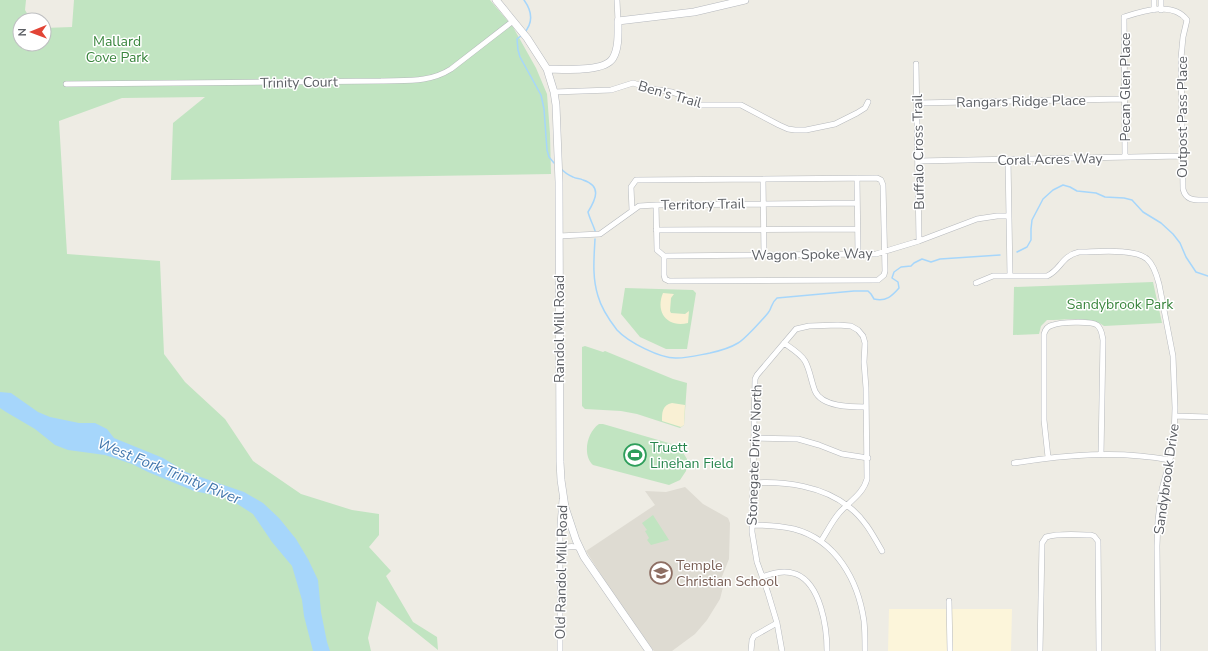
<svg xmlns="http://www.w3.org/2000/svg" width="1208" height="651" font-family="'Nunito Sans',sans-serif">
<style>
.commercial{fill:#fcf5da}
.education{fill:#dedbd2}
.green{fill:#c1e4c1}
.sand{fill:#f9f0d4}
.water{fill:#a6d6fb}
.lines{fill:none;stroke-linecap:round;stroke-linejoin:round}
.stream{stroke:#a6d6fb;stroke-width:1.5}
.street-casing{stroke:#b6b9bd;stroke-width:6}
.secondary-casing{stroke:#b5b8bd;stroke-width:8}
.street{stroke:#fff;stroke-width:5}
.secondary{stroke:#fff;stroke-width:7}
.labels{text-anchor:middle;stroke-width:3;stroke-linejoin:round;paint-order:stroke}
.park-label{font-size:14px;fill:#39853d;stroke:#fff}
.street-label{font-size:14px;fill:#5c5f64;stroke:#fff}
.leisure-label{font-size:14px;fill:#27864d;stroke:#fff;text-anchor:start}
.education-label{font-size:14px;fill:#785e54;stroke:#fff;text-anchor:start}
.water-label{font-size:15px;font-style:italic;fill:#4377ad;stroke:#fff}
</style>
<rect width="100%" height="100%" fill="#eeece4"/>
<!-- commercial -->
<path class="commercial" d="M889 609H1012L1011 651H888Z"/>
<!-- education -->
<path class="education" d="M685 487 703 504 728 518 730 523 729 559 721 579 719 586 723 587 720 599 707 620 695 634 672 651H654L615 597 586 551 655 505 645 491 666 492Z"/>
<!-- green -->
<path class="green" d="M0 0H26L25 10 31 20H20V44H44V28L72 27 74 0H490L513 27 536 68 547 94 550 134 551 174 171 180 173 123 205 97 122 98 59 121 67 254 160 261 164 354 185 382 225 419 253 461 301 494 352 510 379 514V535L369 547 391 571 386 576 413 622 437 637 438 650 377 601 368 638 371 651H0Z
M1153 282 1162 323 1104 326C1093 316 1063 320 1047 320L1041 326 1039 334 1013 335 1014 287Z
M625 288 693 290 696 293 687 349H666L640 337 621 314Z
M585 346 603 352 605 351 673 379 687 383 684 425 680 428 637 414 621 411 585 409 582 406V347Z
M599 424H603L679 446 687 459 686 471 680 480 669 485 593 465C582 455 587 432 599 424Z
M653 515 669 540 651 545 647 540 649 538 645 531 647 530 642 523Z"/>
<!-- sand -->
<path class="sand" d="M663 293 674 294 671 298 670 311 671 313 685 314 689 311 688 323C667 328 655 312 663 293Z
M672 403 685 405 684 425 681 427 662 421C662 413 662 405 672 403Z"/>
<!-- water -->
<path class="water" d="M0 392 11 393 38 412 50 417 79 423H95L107 429 114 438 163 458 186 472 244 492 263 503 279 518 296 539 308 559 318 580 321 612 327 642 330 651H313L304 616 302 600 292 566 272 542 253 514 228 498 194 491 148 472 132 464 105 455 68 450 55 445 35 429 6 412 0 408Z"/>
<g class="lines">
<!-- stream -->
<path class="stream" d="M524 0C532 11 534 22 524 33
M522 35 517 39 518 50 520 57 541 95 544 109 547 150 549 157 554 163
M560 168C564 172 568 175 573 177 576 179 580 178 583 180 602 186 596 199 588 212 590 220 594 226 596 234
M595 239C594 258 592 277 598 296 601 307 610 321 617 330 628 342 661 359 677 358 688 358 699 355 710 353 719 351 730 348 738 343 744 340 764 318 768 313 773 307 770 304 777 298L854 291H868L871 294 874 299C886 302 892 296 899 288L898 282 892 278 894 272 901 267 911 266 914 263 922 259 931 262 940 259 1000 255
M1017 252 1027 247 1031 240V229L1032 220 1043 199 1053 190 1063 185 1070 187 1077 191 1096 193 1105 197 1124 198 1132 200 1143 212 1161 223 1173 234 1180 243 1186 257 1196 272 1208 276"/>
<!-- street casing -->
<g class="street-casing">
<path id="street" d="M617 0 618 21
M1161 0V10
M1154 10V0
M916 64 919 241
M66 84 381 81C406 80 429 83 451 69L513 21
M554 92 611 90 633 83 652 89 672 92 680 95 688 102 697 105H741L779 125 788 129 795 130H806L835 124 857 113 865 108 868 102
M917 103 1125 99
M1125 157 1124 17C1143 11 1173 1 1187 20L1183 37 1181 58 1183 189C1186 202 1197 200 1208 200
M1008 159 1010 276
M918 161 1182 156
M857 178 858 254
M763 179 764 255
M656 205 657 250 664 256 876 254 919 241 977 219 997 216H1009
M632 210 631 187 636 180 877 178 881 180 883 185 885 271 884 275 878 280 669 281 665 279 664 275V256
M656 230 857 229
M559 236 600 234 639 206 656 205 857 203
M976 283 993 276H1047C1061 270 1061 256 1079 252 1096 252 1135 248 1147 259 1154 265 1157 276 1159 284L1173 356 1175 408 1174 438 1170 460 1162 489 1158 520 1157 546 1158 651
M784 343C791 348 801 354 805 361 810 370 811 381 815 391 822 407 851 407 866 407
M1175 416 1208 417
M754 438 798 439 819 445 842 454 868 458
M1048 457 1044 420V334C1045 330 1048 326 1053 325 1060 322 1091 321 1097 325 1102 329 1102 335 1103 340L1101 455
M1014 463C1065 455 1118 450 1170 460
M753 483C785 481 823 486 849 507 864 518 873 535 882 551
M752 525C766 525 781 526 794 529 836 540 858 580 864 621 865 630 865 641 865 651
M560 554 562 550C568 545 574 546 580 548
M762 577C773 573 784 570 796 574 821 584 827 628 827 651
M949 601 950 651
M560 651V525L562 500
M751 651 752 640 754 636 777 623
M782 651 777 623 768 593 757 562 752 532 755 379 757 375 796 329 809 326 838 325 851 326 858 330 863 336 865 343 864 362 866 388 867 479C863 494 850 501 840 512 832 521 827 532 821 541
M1040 651 1042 543 1046 537C1060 533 1076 535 1091 535L1094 536 1098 541 1099 651"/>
</g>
<!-- secondary casing -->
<g class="secondary-casing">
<path id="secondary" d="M496 0 527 38 547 69 554 92 556 105 559 182 560 462 561 480 565 507 576 540 584 557 649 651
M547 69C562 69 604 73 613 58 619 48 618 33 618 21L694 12 745 0"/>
</g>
<!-- street -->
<use href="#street" class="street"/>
<!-- secondary -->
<use href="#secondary" class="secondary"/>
</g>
<!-- icons -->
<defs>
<g id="stadium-ring" transform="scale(1.15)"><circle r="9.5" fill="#fff" stroke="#2e9e5b" stroke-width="1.5"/><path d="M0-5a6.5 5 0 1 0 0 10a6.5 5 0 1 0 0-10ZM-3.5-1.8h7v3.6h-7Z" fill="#2e9e5b"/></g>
<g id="school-ring" transform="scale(1.15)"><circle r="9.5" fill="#fff" stroke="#8d6e63" stroke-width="1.5"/><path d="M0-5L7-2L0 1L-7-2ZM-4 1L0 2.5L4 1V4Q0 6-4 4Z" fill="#8d6e63"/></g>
</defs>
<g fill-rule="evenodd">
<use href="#stadium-ring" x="635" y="455"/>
<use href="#school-ring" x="661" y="573"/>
</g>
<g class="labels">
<!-- park labels -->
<g class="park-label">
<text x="117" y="46">Mallard<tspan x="117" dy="16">Cove Park</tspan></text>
<text x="1120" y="309">Sandybrook Park</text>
</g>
<!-- street labels -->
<g class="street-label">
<text transform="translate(299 82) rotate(-1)" y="5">Trinity Court</text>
<text transform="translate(1125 87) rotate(-90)" y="5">Pecan Glen Place</text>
<text transform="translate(670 94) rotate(16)" y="5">Ben's Trail</text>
<text transform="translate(1021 101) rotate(-1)" y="5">Rangars Ridge Place</text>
<text transform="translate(1182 117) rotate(-90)" y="5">Outpost Pass Place</text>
<text transform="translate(918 152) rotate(-91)" y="5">Buffalo Cross Trail</text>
<text transform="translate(1050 159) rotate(-1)" y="5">Coral Acres Way</text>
<text transform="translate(703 204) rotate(-1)" y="5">Territory Trail</text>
<text transform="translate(812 254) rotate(-1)" y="5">Wagon Spoke Way</text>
<text transform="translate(559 329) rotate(-90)" y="5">Randol Mill Road</text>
<text transform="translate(754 455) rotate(-88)" y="5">Stonegate Drive North</text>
<text transform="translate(1166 479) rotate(-82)" y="5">Sandybrook Drive</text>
<text transform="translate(561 572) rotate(-89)" y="5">Old Randol Mill Road</text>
</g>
<!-- leisure labels -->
<g class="leisure-label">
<text x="650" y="452">Truett<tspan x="650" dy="16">Linehan Field</tspan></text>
</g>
<!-- education labels -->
<g class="education-label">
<text x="676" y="570">Temple<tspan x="676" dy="16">Christian School</tspan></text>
</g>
<!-- water labels -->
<g class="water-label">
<text transform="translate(169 471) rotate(22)" y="5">West Fork Trinity River</text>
</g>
</g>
<!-- north arrow -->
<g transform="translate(32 32) rotate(269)"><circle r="19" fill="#ffffff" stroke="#bebfc1"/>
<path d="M0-3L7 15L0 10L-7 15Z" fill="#e24436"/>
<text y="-6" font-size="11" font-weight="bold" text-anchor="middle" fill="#5c5f64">N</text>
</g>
</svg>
